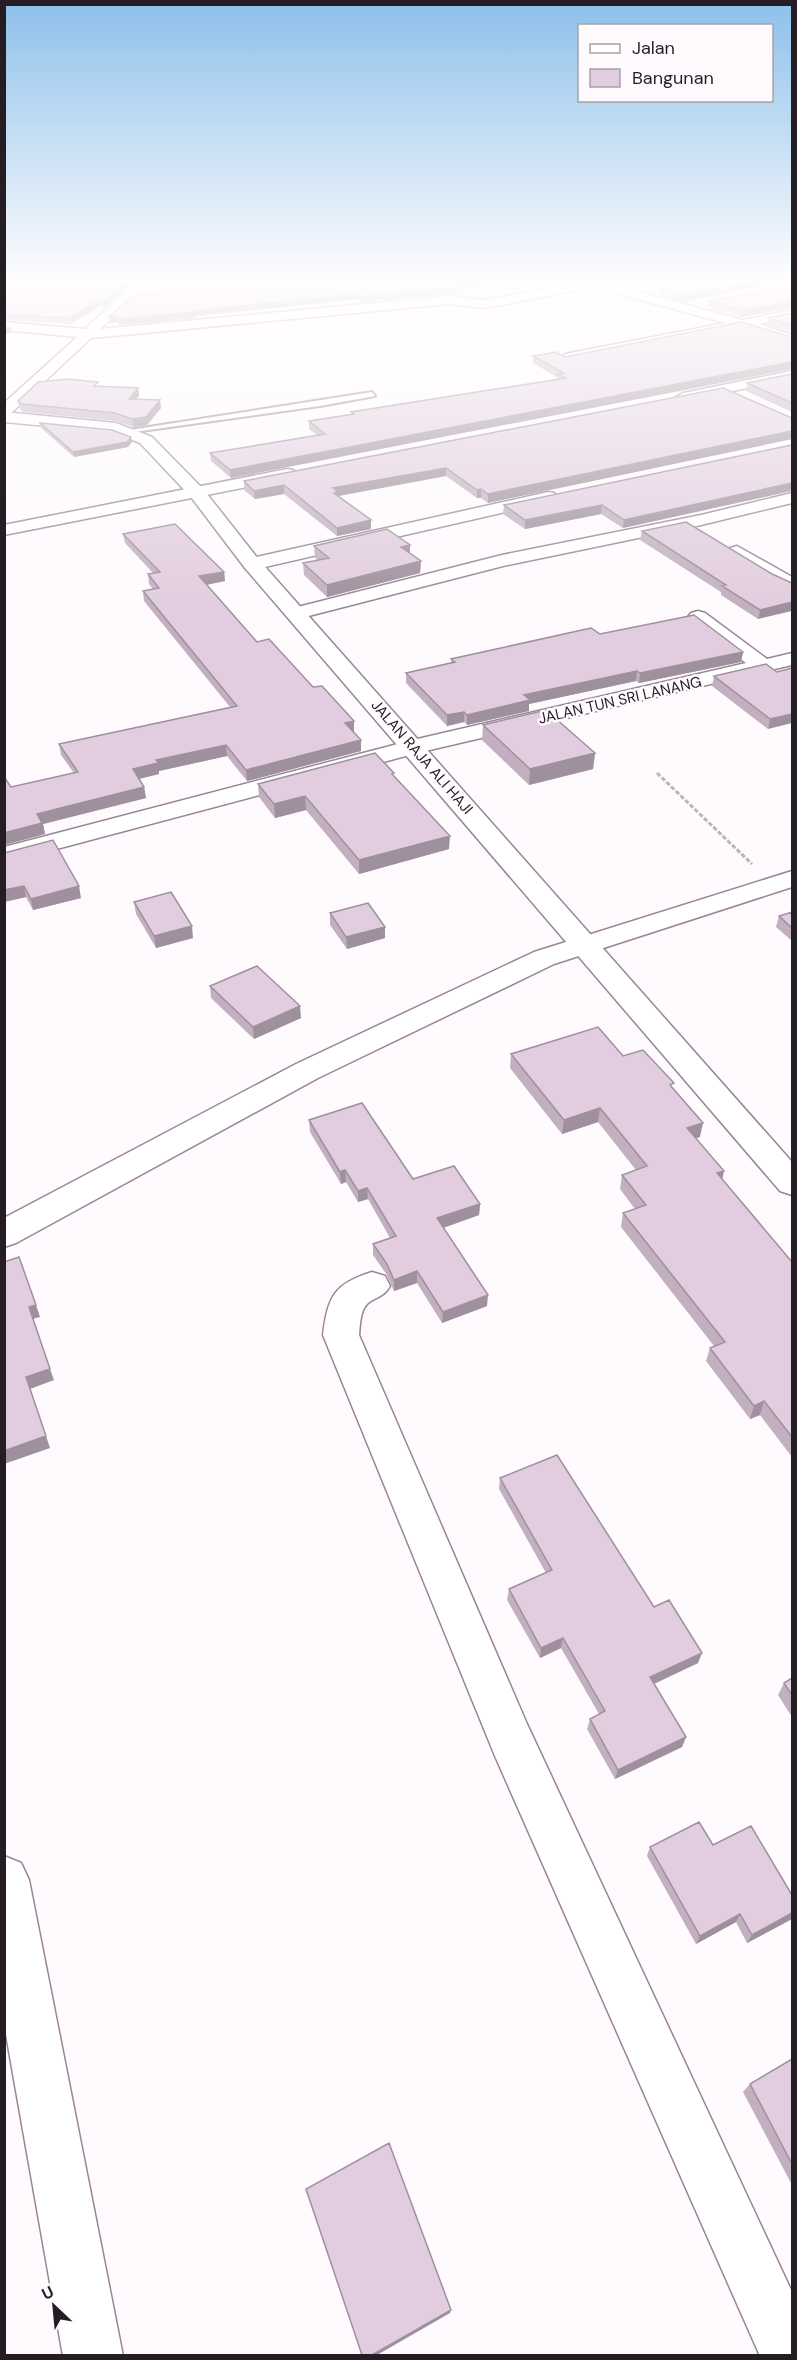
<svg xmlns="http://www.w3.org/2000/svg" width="797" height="2360" font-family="'DM Sans',sans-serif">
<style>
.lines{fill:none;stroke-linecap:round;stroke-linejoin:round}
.lane-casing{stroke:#988696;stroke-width:4}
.street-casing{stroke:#988696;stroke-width:3}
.primary-casing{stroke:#988696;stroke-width:3}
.path{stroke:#bbb6ba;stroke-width:3;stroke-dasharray:4.5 2;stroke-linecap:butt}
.lane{fill:#fff;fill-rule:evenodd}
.street{fill:#fff;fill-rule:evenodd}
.primary{fill:#fff;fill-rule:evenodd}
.wall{fill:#c2b0c0}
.shaded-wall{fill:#9e909c}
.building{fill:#e1cddf;stroke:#9e909c;stroke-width:1.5}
.labels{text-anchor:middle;stroke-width:5;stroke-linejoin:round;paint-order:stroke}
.far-street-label{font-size:15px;fill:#241d24;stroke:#fefafd}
</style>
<rect width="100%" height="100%" fill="#fefafd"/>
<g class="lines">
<!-- lane casing -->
<g class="lane-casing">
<path id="lane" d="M372 392 375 396 320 406 127 433 123 431Z"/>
</g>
<!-- street casing -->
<g class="street-casing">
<path id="street" d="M21 278H36L4 301V291Z
M140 278H154L144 288 248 278H298L292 282 135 297 100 329 450 296 485 300 577 283 566 278H588L743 320 792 310V318L759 324 792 335V343L742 328 570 361 565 360 563 357 565 354 570 353 725 323 593 287 485 308 450 304 91 338 9 415 4 416V403L77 337 4 330V322L85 329Z
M792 371V379L683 401 676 397 683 393Z
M287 469 293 470 295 474 293 478 4 535V525Z
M548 492 554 493 557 497 554 501 252 570 245 568 243 564 245 560 252 558Z
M792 493V503L701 525 503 566 297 619 290 617 287 613 290 609 502 555 701 515Z
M737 546 792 577V591L785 589 730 556 728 552 730 548Z
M698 611 705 613 767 659 792 653V665L417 753 4 863V847L413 740 746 663 691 621 688 617 691 613Z
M792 871V887L554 964 318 1078 16 1243 4 1247V1218L296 1064 534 952Z
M372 1272 385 1276 390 1286C384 1297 377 1296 368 1303 360 1310 360 1325 359 1335L527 1724 792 2292V2356H760L495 1756 323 1335C328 1296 334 1284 372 1272Z
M4 1856 21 1863 29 1880 123 2356H63L4 2023Z"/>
</g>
<!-- primary casing -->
<g class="primary-casing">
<path id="primary" d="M4 412 116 423 152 437 203 489 259 560 792 1162V1195L780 1191 245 568 191 497 140 443 113 432 4 422Z"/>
</g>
<!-- path -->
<path class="path" d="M657 773 752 864"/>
<!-- lane -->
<use href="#lane" class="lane"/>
<!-- street -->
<use href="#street" class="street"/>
<!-- primary -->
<use href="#primary" class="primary"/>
</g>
<!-- wall -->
<path class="wall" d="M31 278H137L103 309 102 305 71 324 4 320V296Z
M736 278H787V281L683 302 659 295 660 289Z
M792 286 741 317 707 307 708 301Z
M462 288 465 290V295L450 294 360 302 357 299 196 316V318L119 325 118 322 110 323 135 294Z
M792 313V333L767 325 768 318Z
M792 337V370V369L231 478 211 461 210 453 317 435 309 429V421L351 415V412L557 380V377L533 363V356L565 357Z
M792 374V412L746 391 747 383Z
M98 386 138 388 139 396 136 399 161 408 147 425 133 427 116 421 23 412 19 408 18 401Z
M792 418V440V439L488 503 481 498H477L446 476 338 496 371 520V529L337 536 284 494 255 499 244 490V481Z
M40 423 132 442 128 447 74 457 41 428Z
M792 445V492L791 491 623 528 601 514 525 529 503 514 504 505Z
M642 531 772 574 758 619 721 595V592L640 540Z
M123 534 224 572 225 581 206 585 257 642 313 687 354 732H353L361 751 247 781 227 756 159 771V774L139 779 144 787 146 798 43 824 45 834 4 845V777L11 787 74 773 61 755 59 744 230 707 144 601 143 591 153 589 149 584 148 574 153 573 125 543Z
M314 546 410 554 421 561 420 573 327 597 304 575 303 563 318 560 315 558Z
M600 634 743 652 741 662 639 683 636 681 529 704V711L467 725 464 722 447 726 406 683V673L451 663V659Z
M792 668 768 729 712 686 714 676 777 672Z
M483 725 595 753 593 769 529 785 482 740Z
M394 777 449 849 359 874 306 810 275 818 259 797 258 784Z
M4 853 81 898 33 910 26 897 4 902Z
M134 902 193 938 156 948 136 914Z
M792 912V941L776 927 779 916Z
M330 913 385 927V938L347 949 330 925Z
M210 986 301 1018 254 1039 211 998Z
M511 1054 673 1088 700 1137 696 1138 722 1179 792 1262V1457L760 1415 750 1419 706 1361 710 1348 714 1346 621 1227 623 1213 635 1209 620 1189 622 1175 636 1170 598 1122 562 1134 510 1068Z
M309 1120 413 1179 480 1204 479 1215 443 1228 487 1306 442 1323 417 1283 394 1291 387 1275 373 1255V1244L390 1238 368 1199 358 1202 346 1182 341 1184 310 1132Z
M500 1478 654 1607 698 1663 654 1684 686 1737 682 1747 615 1779 587 1729 590 1719 599 1714 561 1648 540 1658 507 1600 509 1589 546 1573 499 1489Z
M792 1678V1717L778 1695 784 1683Z
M713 1845 792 1895V1919L747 1943 736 1922 696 1944 647 1856 650 1847Z
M792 2059V2185L743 2092 750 2084Z"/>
<!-- shaded-wall -->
<path class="shaded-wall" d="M9 278H17L4 288V282Z
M130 278H137L103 309V303Z
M163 278H220L150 285 149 280Z
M504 278H560L456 289V283Z
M772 278H787V281L683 302 684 296Z
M450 288V294L360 302V297Z
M357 294V299L196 316V318L119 325V319Z
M101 299 102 305 71 324 70 318Z
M792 302V308L741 317 742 310Z
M117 316 118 322 110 323 109 317Z
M11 327 12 333 6 334 4 335V328Z
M792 362V369L231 478 230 470Z
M138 388 139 396 130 406 129 399Z
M160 400 161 408 147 425 133 427 132 419Z
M792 431V439L488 503V494Z
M131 437 132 442 128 447 74 457 73 452Z
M446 468V476L338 496V501L334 502 333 488Z
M792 483 791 491 623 528 624 520Z
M284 485V494L255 499 254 491Z
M481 489V498H477V490Z
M602 505 601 514 525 529V520Z
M371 520V529L337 536V528Z
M410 545V557L401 547Z
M421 561 420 573 327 597V585Z
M224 572 225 581 200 586 199 576Z
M792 602V611L758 619 760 610Z
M743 652 741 662 639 683 640 673Z
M637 671 636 681 529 704V711L467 725V715L524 695Z
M464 712V722L447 726V715Z
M792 714V723L768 729 770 719Z
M354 721V732L345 734V723Z
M361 740V751L247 781 246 770Z
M226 745 227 756 159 771V774L134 780 133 769 156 760Z
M595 753 593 769 529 785 530 769Z
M144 787 146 798 43 824 45 834 4 845V833L37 814Z
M305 796 306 810 275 818 274 804Z
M450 836 449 849 359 874V860Z
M24 886 26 897 4 902V890Z
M79 886 81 898 33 910 31 899Z
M192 926 193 938 156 948 154 936Z
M385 927V938L347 949 346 937Z
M300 1006 301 1018 254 1039 253 1027Z
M600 1108 598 1122 562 1134 564 1120Z
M703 1123 700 1137 684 1142 687 1128Z
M345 1170 346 1182 341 1184 340 1172Z
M724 1171 721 1185 717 1173Z
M367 1188 368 1199 358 1202V1191Z
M480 1204 479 1215 437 1230V1218Z
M417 1271V1283L394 1291V1280Z
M488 1295 487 1306 442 1323 443 1312Z
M36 1305 40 1317 32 1319 29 1307Z
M50 1369 54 1380 30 1389 26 1377Z
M764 1401 760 1415 750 1419 754 1406Z
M46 1436 50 1448 4 1464V1451Z
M563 1638 561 1648 540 1658 541 1648Z
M702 1653 698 1663 647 1687 650 1677Z
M686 1737 682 1747 615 1779 618 1770Z
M792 1913V1919L747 1943 752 1935Z
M740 1914 736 1922 696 1944 700 1936Z
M451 2310 450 2313 377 2355H372Z"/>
<!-- building -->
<path class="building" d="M31 278H130L103 303 101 299 70 318 4 315V296Z
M504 278 456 283 465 290 450 288 360 297 357 294 194 311 196 312 119 319 117 316 109 317 135 294 292 278Z
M736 278H772L684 296 660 289Z
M792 286V302L742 310 708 301Z
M792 313V326L768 318Z
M741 322 792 337V362L230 470 210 453 325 434 309 421 354 414 351 412 566 378 558 374 564 373 533 356 556 352 565 357Z
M792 374V403L747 383Z
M68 379 98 382 94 386 138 388 129 399 160 400 146 417 132 419 115 413 22 404 18 401 38 382Z
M723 388 792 418V431L488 494 481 489 477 490 446 468 333 488 338 492 334 493 371 520 337 528 284 485 254 491 244 481Z
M40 423 112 430 131 437 127 442 73 452Z
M792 445V483L624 520 602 505 525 520 504 505Z
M686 522 772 574 792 583V602L760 610 722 586 726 585 642 531Z
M175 524 224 572 199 576 257 642 269 639 313 687 322 686 354 721 345 723 361 740 246 770 226 745 156 760 158 763 133 769 144 787 37 814 42 823 4 833V777L11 787 78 772 59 744 237 706 143 591 159 588 148 574 160 572 123 534Z
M387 529 410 545 401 547 421 561 327 585 303 563 329 558 314 546Z
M694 615 743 652 640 673 637 671 524 695 530 700 467 715 464 712 447 715 406 673 455 662 451 659 591 628 600 634Z
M766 664 777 672 792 668V714L770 719 714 676Z
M546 710 595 753 530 769 483 725Z
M375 753 394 773 392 774 450 836 359 860 305 796 274 804 258 784Z
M53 840 79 886 31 899 24 886 4 890V853Z
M171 892 192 926 154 936 134 902Z
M368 903 385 927 346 937 330 913Z
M792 912V928L779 916Z
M257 966 300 1006 253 1027 210 986Z
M598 1027 623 1056 643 1050 674 1083 670 1085 703 1123 687 1128 724 1171 717 1173 792 1262V1437L764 1401 754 1406 710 1348 725 1342 623 1213 646 1205 622 1175 647 1166 600 1108 564 1120 511 1054Z
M362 1103 413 1179 454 1166 480 1204 437 1218 488 1295 443 1312 417 1271 394 1280 387 1264 373 1244 396 1236 367 1188 358 1191 345 1170 340 1172 309 1120Z
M19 1257 36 1305 29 1307 50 1369 26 1377 46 1436 4 1451V1262Z
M557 1455 654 1607 669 1600 702 1653 650 1677 686 1737 618 1770 590 1719 605 1711 563 1638 541 1648 509 1589 552 1570 500 1478Z
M792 1678V1695L784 1683Z
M699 1822 713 1845 751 1826 792 1895V1913L752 1935 740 1914 700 1936 650 1847Z
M792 2059V2164L750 2084Z
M389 2143 451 2310 372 2355H362L306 2189Z"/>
<!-- sky -->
<linearGradient id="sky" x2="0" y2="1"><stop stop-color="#8dc0ea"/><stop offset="0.46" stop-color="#fffdfe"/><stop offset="1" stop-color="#fffdfe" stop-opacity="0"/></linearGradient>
<rect width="797" height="609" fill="url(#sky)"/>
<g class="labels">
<!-- far-street labels -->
<g class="far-street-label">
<text transform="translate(620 700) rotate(-13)" y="5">JALAN TUN SRI LANANG</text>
<text transform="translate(422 757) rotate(49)" y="5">JALAN RAJA ALI HAJI</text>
</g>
</g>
<!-- border -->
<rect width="797" height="2360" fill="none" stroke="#241d24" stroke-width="12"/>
<!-- legend -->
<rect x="578" y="24" width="195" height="78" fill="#fefafd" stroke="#a7a2a6" stroke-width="1.5"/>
<rect x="590" y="44" width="30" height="9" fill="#ffffff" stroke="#a7a2a6" stroke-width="1.5"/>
<text x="632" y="54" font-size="18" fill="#241d24">Jalan</text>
<rect x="590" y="69" width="30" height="18" fill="#e1cddf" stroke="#a7a2a6" stroke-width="1.5"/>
<text x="632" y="84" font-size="18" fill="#241d24">Bangunan</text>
<!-- north arrow -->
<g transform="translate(54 2306) rotate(334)" stroke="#fefafd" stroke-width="4.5" paint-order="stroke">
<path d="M0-4.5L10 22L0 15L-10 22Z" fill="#241d24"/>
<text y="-9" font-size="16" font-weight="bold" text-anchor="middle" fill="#241d24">U</text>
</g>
</svg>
